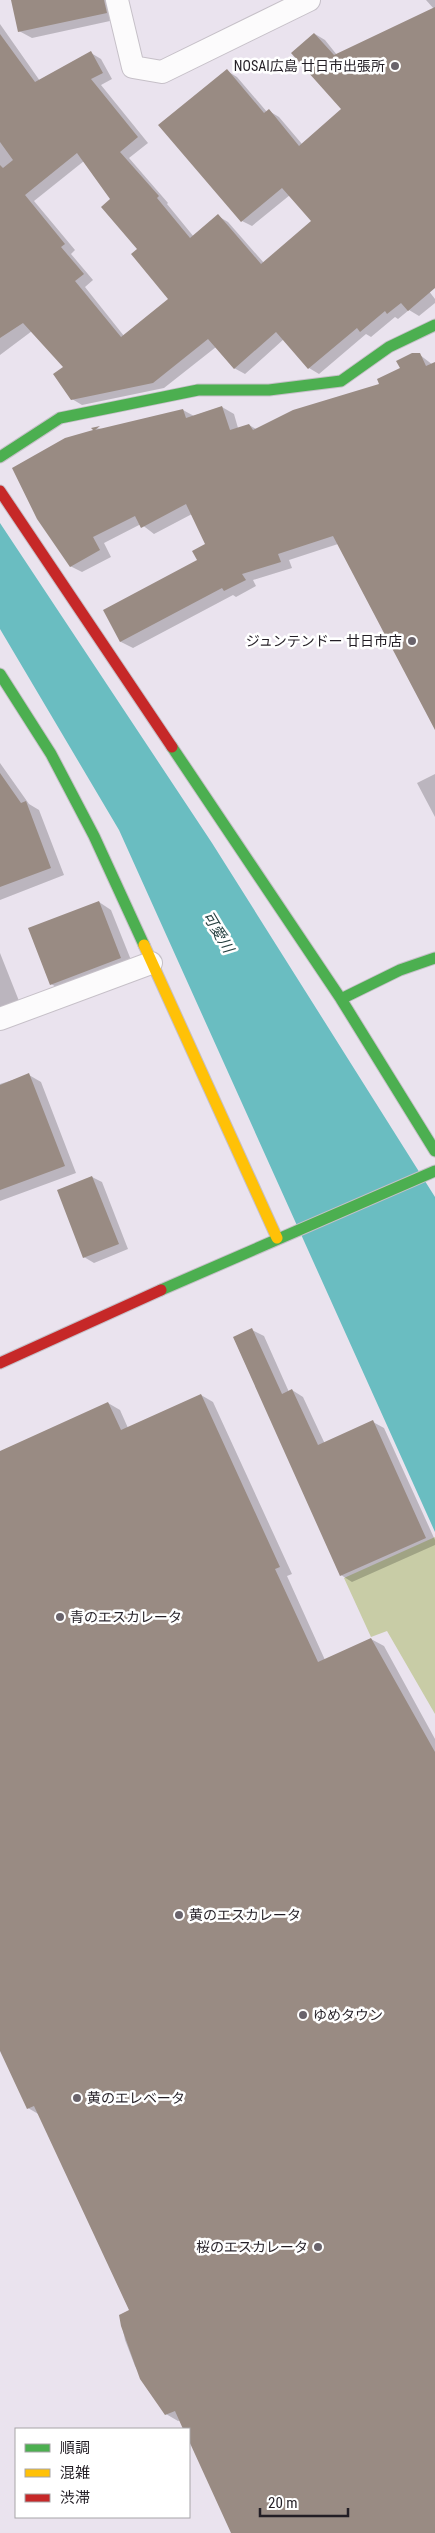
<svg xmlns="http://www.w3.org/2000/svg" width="435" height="2533" font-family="'Roboto Condensed','Noto Sans JP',sans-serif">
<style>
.green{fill:#c8cca6}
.water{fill:#6abdc1}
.shadow{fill:#0003;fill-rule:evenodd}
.building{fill:#998b83;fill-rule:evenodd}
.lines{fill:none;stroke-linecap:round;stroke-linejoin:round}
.street-casing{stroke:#c6c0c8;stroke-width:24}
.fast-casing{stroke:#c6c0c8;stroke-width:13}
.slow-casing{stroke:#c6c0c8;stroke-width:13}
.jam-casing{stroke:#c6c0c8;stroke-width:13}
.street{stroke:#fcfbfc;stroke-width:22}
.fast{stroke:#4caf50;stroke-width:11}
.slow{stroke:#ffc107;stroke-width:11}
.jam{stroke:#c62828;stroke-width:11}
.poi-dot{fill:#69636b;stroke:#fff;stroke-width:2}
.labels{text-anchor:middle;stroke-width:5;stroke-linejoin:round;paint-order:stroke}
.poi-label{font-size:14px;fill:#231e25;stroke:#fff;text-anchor:start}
.water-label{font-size:15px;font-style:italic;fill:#284242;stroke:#fff}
</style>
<rect width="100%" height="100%" fill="#eae3ee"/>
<!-- green -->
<path class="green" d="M435 1537V1714L387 1631 371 1637 344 1578Z"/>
<!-- water -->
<path class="water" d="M0 523 212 843 435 1197V1532L119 830 0 629Z"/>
<!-- shadow -->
<path class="shadow" d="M12 0H106L110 21 32 38 19 31Z
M426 0H435V270L422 282 435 299V303L419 316 409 310 398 319 395 317 371 337 366 334 319 374 309 368 284 339 245 374 234 368 216 347 164 388 82 405 72 399 64 367 32 331 0 355V24L40 81 91 53 101 59 112 79 101 85 148 143 129 158 168 203 167 204 194 237 218 216 228 222 264 263 313 222 290 195 252 226 242 221 227 71 237 77 267 112 269 111 279 117 302 144 342 109 315 34 325 40 337 55 434 9ZM84 161 112 199 139 250 170 300 124 336 85 287 93 280 71 254 75 250 34 201Z
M420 355 433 365 435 364V727L338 544 289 560 292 568 253 580 256 586 236 597 233 595 133 648 121 642 105 610 199 560 207 544 192 514 154 534 141 524 104 543 111 557 82 572 70 566 95 431 93 428 103 429 183 410 194 416 222 407 234 414 238 428 249 425 256 429 381 384Z
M0 763 29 804 39 810 64 875 0 900Z
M435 774V817L417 783Z
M99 902 111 910 133 965 64 991 51 984Z
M0 953 21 1006 0 1014Z
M29 1075 41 1082 76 1173 0 1201V1084Z
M92 1177 102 1182 128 1249 94 1263 84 1257Z
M252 1330 264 1336 289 1392 292 1390 303 1397 325 1444 373 1422 384 1428 435 1540V1545L352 1582 341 1575 234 1338Z
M201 1395 213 1402 292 1574 287 1576 325 1660 371 1639 384 1646 435 1739V2533H232L189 2438V2429H185L181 2420 178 2421 166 2414 149 2391 135 2366 125 2340 120 2316 130 2311 40 2115 28 2108 0 2048V1452L108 1403 120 1410 128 1428Z"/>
<!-- building -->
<path class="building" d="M11 0H104L107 13 18 32Z
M435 7V288L408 311 401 303 387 314 385 311 360 332 357 328 308 369 276 332 234 369 208 339 153 383 71 400 53 374 63 367 23 323 0 338V165L3 168 13 160 0 142V34L35 82 91 51 103 73 91 79 138 137 120 152 159 196 157 198 190 238 218 214 261 264 311 221 282 188 241 222 158 125 227 69 264 113 269 109 299 146 341 109 291 53 314 33 334 55ZM77 153 110 199 101 207 137 249 131 254 168 299 121 337 75 281 84 274 61 247 65 244 25 195Z
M412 353H420L426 366 435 362V730L333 536 278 554 281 562 242 574 246 580 224 591 222 588 120 642 103 610 197 560 192 551 205 544 186 504 141 528 135 516 93 537 100 550 70 567 37 519 12 468 65 438 93 430 91 428 100 426 95 430 183 409 186 418 222 406 230 430 249 424 253 430 293 410 379 384 377 379 400 368 396 361Z
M0 773 21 803 26 801 51 868 0 887Z
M99 901 121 958 50 985 28 928Z
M29 1073 65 1166 0 1190V1085Z
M92 1176 119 1244 83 1258 57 1190Z
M252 1328 282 1394 292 1389 318 1445 373 1420 426 1538 340 1576 233 1337Z
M201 1394 280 1567 275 1569 318 1662 371 1638 435 1752V2533H231L189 2441V2429H183L175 2411 165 2415 140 2379 121 2326 119 2315 129 2310 34 2106 27 2109 0 2051V1451L108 1402 121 1430Z"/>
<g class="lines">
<!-- street casing -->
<g class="street-casing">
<path id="street" d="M117 0 133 67 162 72 309 0
M0 1019 151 963"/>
</g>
<!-- fast casing -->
<g class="fast-casing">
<path id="fast" d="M0 457 60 418 198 390H269L341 381 389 347 435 325
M0 674 51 754 94 836 144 945
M172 747 341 999 435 1151
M341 999 400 970 435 958
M161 1290 435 1171"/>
</g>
<!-- slow casing -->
<g class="slow-casing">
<path id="slow" d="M144 945 277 1238"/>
</g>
<!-- jam casing -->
<g class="jam-casing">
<path id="jam" d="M0 491 172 747
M0 1363 161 1290"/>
</g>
<!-- street -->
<use href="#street" class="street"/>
<!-- fast -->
<use href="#fast" class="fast"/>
<!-- slow -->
<use href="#slow" class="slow"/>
<!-- jam -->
<use href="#jam" class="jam"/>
</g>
<!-- markers -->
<g class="poi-dot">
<circle cx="395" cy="66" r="5"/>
<circle cx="412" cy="641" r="5"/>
<circle cx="60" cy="1617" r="5"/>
<circle cx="179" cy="1915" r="5"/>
<circle cx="303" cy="2015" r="5"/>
<circle cx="77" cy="2098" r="5"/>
<circle cx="318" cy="2247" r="5"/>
</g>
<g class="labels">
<!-- poi labels -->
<g class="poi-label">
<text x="385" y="71" text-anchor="end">NOSAI広島 廿日市出張所</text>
<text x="402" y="646" text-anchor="end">ジュンテンドー 廿日市店</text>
<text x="70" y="1622">青のエスカレータ</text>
<text x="189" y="1920">黄のエスカレータ</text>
<text x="313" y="2020">ゆめタウン</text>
<text x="87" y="2103">黄のエレベータ</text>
<text x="308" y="2252" text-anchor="end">桜のエスカレータ</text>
</g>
<!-- water labels -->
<g class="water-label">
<text transform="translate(218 932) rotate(59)" y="5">可愛川</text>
</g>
</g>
<!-- legend -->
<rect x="15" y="2428" width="175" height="90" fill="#ffffff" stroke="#a7a5a8"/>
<rect x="25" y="2444" width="25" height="8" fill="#4caf50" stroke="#a7a5a8"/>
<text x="60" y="2453" font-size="15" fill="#231e25">順調</text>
<rect x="25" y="2469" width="25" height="8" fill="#ffc107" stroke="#a7a5a8"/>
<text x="60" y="2478" font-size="15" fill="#231e25">混雑</text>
<rect x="25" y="2494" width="25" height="8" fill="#c62828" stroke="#a7a5a8"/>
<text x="60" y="2503" font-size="15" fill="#231e25">渋滞</text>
<!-- scale -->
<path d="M260 2508v8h88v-8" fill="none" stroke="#231e25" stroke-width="2.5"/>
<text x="268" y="2508" font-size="15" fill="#231e25" stroke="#ffffff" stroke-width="4" paint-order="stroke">20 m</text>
</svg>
